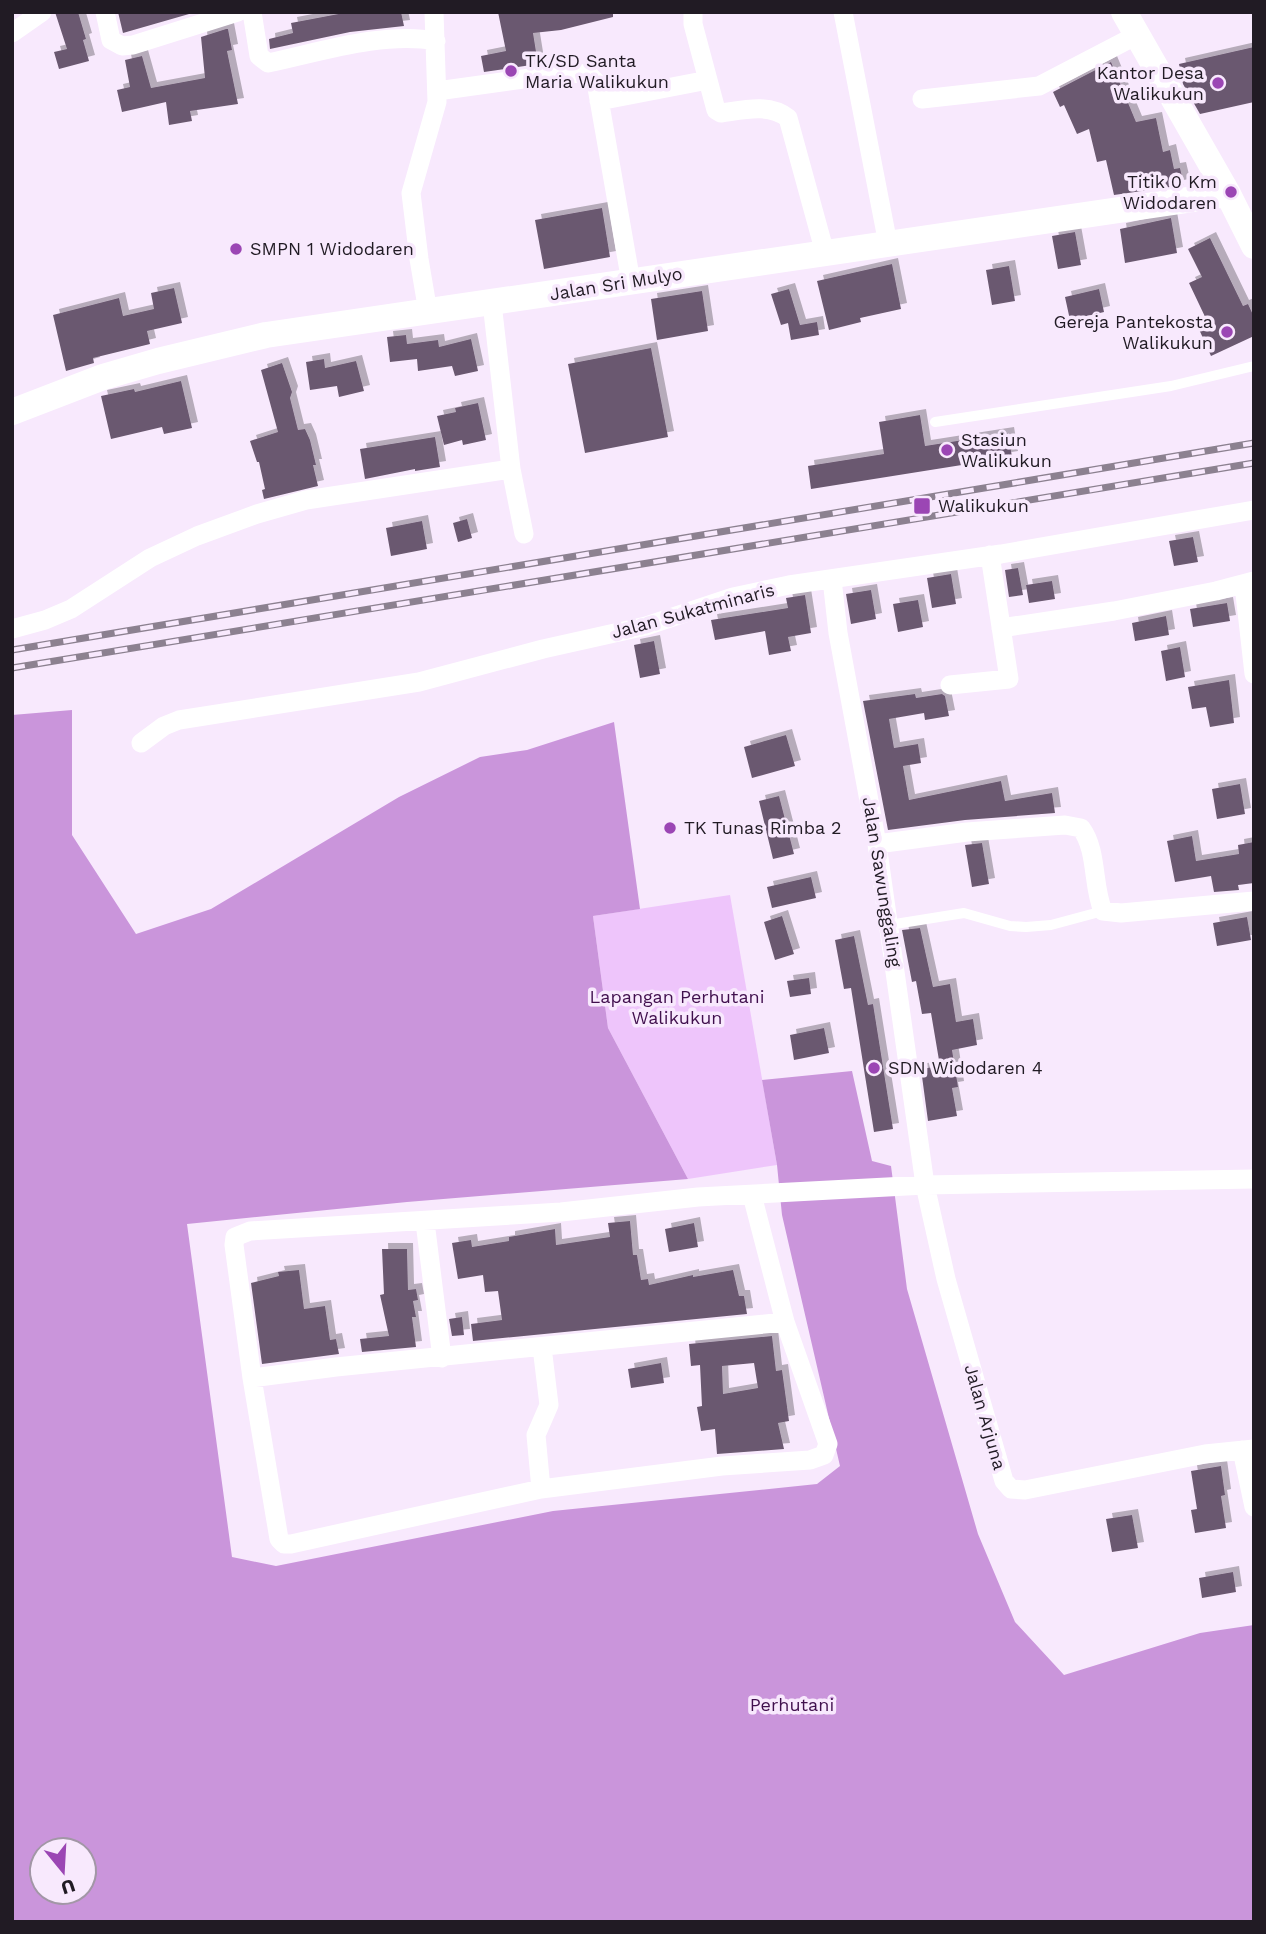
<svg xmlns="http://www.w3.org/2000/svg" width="1266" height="1934" font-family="'Work Sans',sans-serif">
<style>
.green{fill:#eec5fb}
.forest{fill:#ca95db;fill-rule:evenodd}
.building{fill:#6a596f;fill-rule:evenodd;filter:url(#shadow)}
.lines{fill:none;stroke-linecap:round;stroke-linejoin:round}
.lane{stroke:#fff;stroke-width:10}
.street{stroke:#fff;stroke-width:19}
.secondary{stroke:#fff;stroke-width:26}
.rail-casing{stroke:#8c8190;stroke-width:7}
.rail{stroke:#f8e9fd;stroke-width:4.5;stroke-dasharray:13;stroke-linecap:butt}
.poi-dot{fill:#9b46b4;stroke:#f8e9fd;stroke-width:2.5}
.labels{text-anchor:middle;stroke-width:7;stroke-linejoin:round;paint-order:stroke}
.poi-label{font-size:18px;fill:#211b24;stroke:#f8e9fd;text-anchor:start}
.street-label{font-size:18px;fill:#211b24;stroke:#f8e9fd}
.park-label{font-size:18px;fill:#400f4d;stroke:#f8e9fd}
</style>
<defs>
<filter id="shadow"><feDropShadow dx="6" dy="-6" stdDeviation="0" flood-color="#0004"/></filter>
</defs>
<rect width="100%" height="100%" fill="#f8e9fd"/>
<!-- green -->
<path class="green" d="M730 895 777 1165 688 1179 608 1028 593 916Z"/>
<!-- forest -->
<path class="forest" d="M72 710V835L136 934 211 909 399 797 480 757 527 750 614 722 640 909 593 916 608 1028 688 1179 407 1202 187 1224 232 1557 276 1566 553 1511 817 1484 840 1466 782 1215 777 1165 762 1080 852 1071 872 1161 891 1166 907 1289 978 1534 1015 1622 1064 1675 1200 1633 1254 1625V1922H12V715ZM42 1850H84V1892H42Z"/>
<!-- building -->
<path class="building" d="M55 12H78L86 39 83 40 89 61 59 69 54 52 67 49Z
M118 12H196L123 33Z
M349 12H401L404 26 350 32 270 49 269 39 293 33 291 23Z
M498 12H613V17L561 30 533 33 538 64 484 72 481 56 506 51Z
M226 29H228L232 50 227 51 238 104 190 111 192 121 169 125 166 102 122 112 117 90 130 87 125 60 142 56 151 88 205 78 201 37Z
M1254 47V102L1200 114 1183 84 1179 64Z
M1111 62 1136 122 1156 118 1163 152 1170 150 1174 169 1180 168 1184 185 1114 195 1106 160 1097 162 1089 129 1077 134 1064 105 1060 107 1053 92Z
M602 208 610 257 544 269 535 220Z
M1171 218 1177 253 1125 263 1120 229Z
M1075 232 1081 265 1058 269 1052 236Z
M1210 238 1243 306 1248 304 1254 317V336L1211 356 1198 327 1208 323 1189 283 1202 277 1188 249Z
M892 264 901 309 860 318 861 322 829 330 817 281Z
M1009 266 1015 301 992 305 986 270Z
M174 288 182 323 147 331 150 344 93 358 94 363 66 371 53 315 119 298 123 316 154 309 151 293Z
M789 289 800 325 817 322 819 335 791 340 788 323 781 325 771 294Z
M1099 289 1104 312 1070 320 1065 297Z
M702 291 708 331 657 340 651 299Z
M406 335 407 344 438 340 439 347 471 339 478 371 455 376 452 366 418 371 417 359 390 362 387 337Z
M651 348 668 437 585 453 568 364Z
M324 359 325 368 356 361 364 391 339 397 337 386 310 390 306 362Z
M282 363 292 392 290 398 298 430 305 429 310 440 316 465H313L318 486 264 499 262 490 265 489 259 462H257L250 441 278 432 261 370Z
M181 381 192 428 164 434 162 427 111 439 101 396 134 389 135 392Z
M478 403 486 440 463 445 462 440 444 445 437 416 456 412 455 408Z
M920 415 925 446 1008 433 1012 457 811 489 808 466 884 454 879 422Z
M435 437 440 467 415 471V469L365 479 360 449Z
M467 519 472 538 458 542 453 523Z
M422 521 427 549 391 556 386 528Z
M1193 537 1198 562 1174 566 1169 541Z
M1018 568 1023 595 1009 597 1005 570Z
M951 574 956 604 932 608 927 578Z
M1052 581 1055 599 1029 603 1026 585Z
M871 590 876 619 851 624 846 594Z
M805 595 811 633 788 637 791 651 769 655 765 631 715 640 711 620 788 608 786 598Z
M918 600 923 627 898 632 893 604Z
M1227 603 1230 621 1193 627 1190 609Z
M1166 616 1169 635 1135 641 1132 623Z
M654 641 660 674 640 678 634 645Z
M1180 647 1185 677 1166 681 1161 651Z
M1229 680 1234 723 1210 727 1206 707 1192 709 1188 687Z
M915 694 916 698 942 694 945 696 949 716 925 720 924 713 889 719 894 748 918 744 921 763 903 766 909 800 1001 781 1005 801 1052 793 1055 813 965 820 888 830 863 701Z
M786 735 795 766 752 778 744 747Z
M1240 784 1245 814 1217 819 1212 789Z
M779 796 794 854 773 859 759 801Z
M1192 836 1196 861 1239 854 1238 845 1254 842V883L1238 885 1239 890 1214 892 1211 876 1175 882 1167 841Z
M982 843 989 884 972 887 965 845Z
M811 877 816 898 772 908 767 887Z
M782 916 794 954 775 960 764 922Z
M1247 917 1251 940 1217 946 1213 923Z
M920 928 933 987 950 984 956 1022 973 1019 977 1045 952 1050 958 1087 952 1088 957 1116 928 1121 921 1069 940 1066 931 1013 922 1014 916 981 912 982 902 930Z
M854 936 868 1005 873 1004 893 1129 874 1132 851 988 844 989 835 940Z
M809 978 811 994 790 997 787 981Z
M824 1028 829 1053 794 1060 790 1035Z
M630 1221 633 1255H637L641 1280 648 1279 649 1285 693 1275V1277L733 1270 739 1296H744L747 1314 473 1341 471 1324 502 1320 498 1291 485 1292 483 1275 458 1279 452 1243 471 1240 472 1247 509 1241V1237L555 1229 556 1245 610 1237 608 1223Z
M694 1223 698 1247 669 1252 665 1229Z
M382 1249H407L408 1290 416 1289 418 1300 413 1301 416 1317H412L416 1347 362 1352 360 1339 389 1336 380 1295 384 1294Z
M299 1270 304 1309 325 1306 330 1340 336 1339 339 1354 262 1364 251 1283 279 1276 278 1272Z
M462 1317 464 1335 452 1336 449 1319Z
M772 1336 776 1371 782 1370 789 1421 778 1423 784 1449 717 1454 715 1429 701 1431 697 1407 702 1406 700 1365 691 1366 689 1344ZM754 1363 758 1388 723 1394 722 1366Z
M661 1363 664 1383 631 1388 628 1369Z
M1221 1466 1225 1495 1221 1496 1226 1528 1195 1533 1191 1510 1197 1509 1191 1471Z
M1132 1515 1138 1548 1112 1552 1106 1519Z
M1233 1572 1236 1592 1202 1598 1199 1578Z"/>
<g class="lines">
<!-- lane -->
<path class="lane" d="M935 422 1171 386 1254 366
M889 925 964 913 1010 926 1026 927 1051 925 1103 911"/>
<!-- street -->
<path class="street" d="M105 12 111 40 122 46 133 45 238 12
M252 12 259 56 268 63C320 52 384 31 436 41
M693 12V24L716 110 721 113C743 110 769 103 788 118L825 253
M843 12 888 244
M12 33 42 12
M437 91 566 73 588 74 596 82 631 282
M922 99 1039 86 1137 35
M599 101 708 80
M492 303 511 469 524 534
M428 312 419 259 411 193 437 102 434 12
M832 579 838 633 877 844 925 1185 946 1279 1004 1481 1011 1489 1025 1490 1205 1454 1254 1449
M1244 585 1254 674
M1001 628 1114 611 1216 591 1254 581
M12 629 45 620 71 609 150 558 197 536 257 514 306 500 511 469
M950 685 1009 679 990 555
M141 743 164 726 179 720 419 682 543 649 646 626 733 597 789 585 1001 554 1254 510
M877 844 967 832 1065 825 1081 828C1098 851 1092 885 1103 911L1121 913 1254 901
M752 1195 785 1322 828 1444 824 1455 810 1460 722 1466 541 1489 291 1544H284L279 1539 252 1378 234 1245 235 1237 250 1231 561 1212 698 1197 925 1185 1254 1179
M425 1222 442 1358
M252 1378 336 1367 785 1322
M1242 1450 1254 1507
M541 1489 536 1435 549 1405 542 1347"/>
<!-- secondary -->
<path class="secondary" d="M1124 12 1228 194 1254 246
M12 412 103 377 158 361 266 335 1228 194"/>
<!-- rail casing -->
<g class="rail-casing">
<path id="rail" d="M12 650 1254 443
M12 668 1254 463"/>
</g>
<!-- rail -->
<use href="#rail" class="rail"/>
</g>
<!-- markers -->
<g class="poi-dot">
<circle cx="511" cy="71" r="7"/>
<circle cx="1218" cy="83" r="7"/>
<circle cx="1231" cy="192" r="7"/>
<circle cx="236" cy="249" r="7"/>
<circle cx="1227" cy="332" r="7"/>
<circle cx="947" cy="450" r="7"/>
<rect x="913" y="497" width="18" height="18" rx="3.5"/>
<circle cx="670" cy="828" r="7"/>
<circle cx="874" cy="1068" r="7"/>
</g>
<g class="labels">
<!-- poi labels -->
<g class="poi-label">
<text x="525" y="67">TK/SD Santa<tspan x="525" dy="21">Maria Walikukun</tspan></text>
<text x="1204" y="79" text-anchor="end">Kantor Desa<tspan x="1204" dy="21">Walikukun</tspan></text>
<text x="1217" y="188" text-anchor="end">Titik 0 Km<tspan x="1217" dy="21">Widodaren</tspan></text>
<text x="250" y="255">SMPN 1 Widodaren</text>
<text x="1213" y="328" text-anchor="end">Gereja Pantekosta<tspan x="1213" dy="21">Walikukun</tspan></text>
<text x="961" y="446">Stasiun<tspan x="961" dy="21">Walikukun</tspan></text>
<text x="938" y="512">Walikukun</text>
<text x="684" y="834">TK Tunas Rimba 2</text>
<text x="888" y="1074">SDN Widodaren 4</text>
</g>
<!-- street labels -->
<g class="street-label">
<text transform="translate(616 284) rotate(-9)" y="6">Jalan Sri Mulyo</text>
<text transform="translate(693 611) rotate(-15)" y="6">Jalan Sukatminaris</text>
<text transform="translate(882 882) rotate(81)" y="6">Jalan Sawunggaling</text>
<text transform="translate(985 1417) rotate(74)" y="6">Jalan Arjuna</text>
</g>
<!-- park labels -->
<g class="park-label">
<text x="677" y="1003">Lapangan Perhutani<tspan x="677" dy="21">Walikukun</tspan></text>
<text x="792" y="1711">Perhutani</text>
</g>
</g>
<!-- border -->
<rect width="1266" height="1934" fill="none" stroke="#211b24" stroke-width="28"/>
<!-- north arrow -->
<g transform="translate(63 1871) rotate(162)"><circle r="33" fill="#f8e9fd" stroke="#a297a6" stroke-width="2"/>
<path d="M0-5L12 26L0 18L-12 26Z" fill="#9b46b4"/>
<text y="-10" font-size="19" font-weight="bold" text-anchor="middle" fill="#211b24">U</text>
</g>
</svg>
